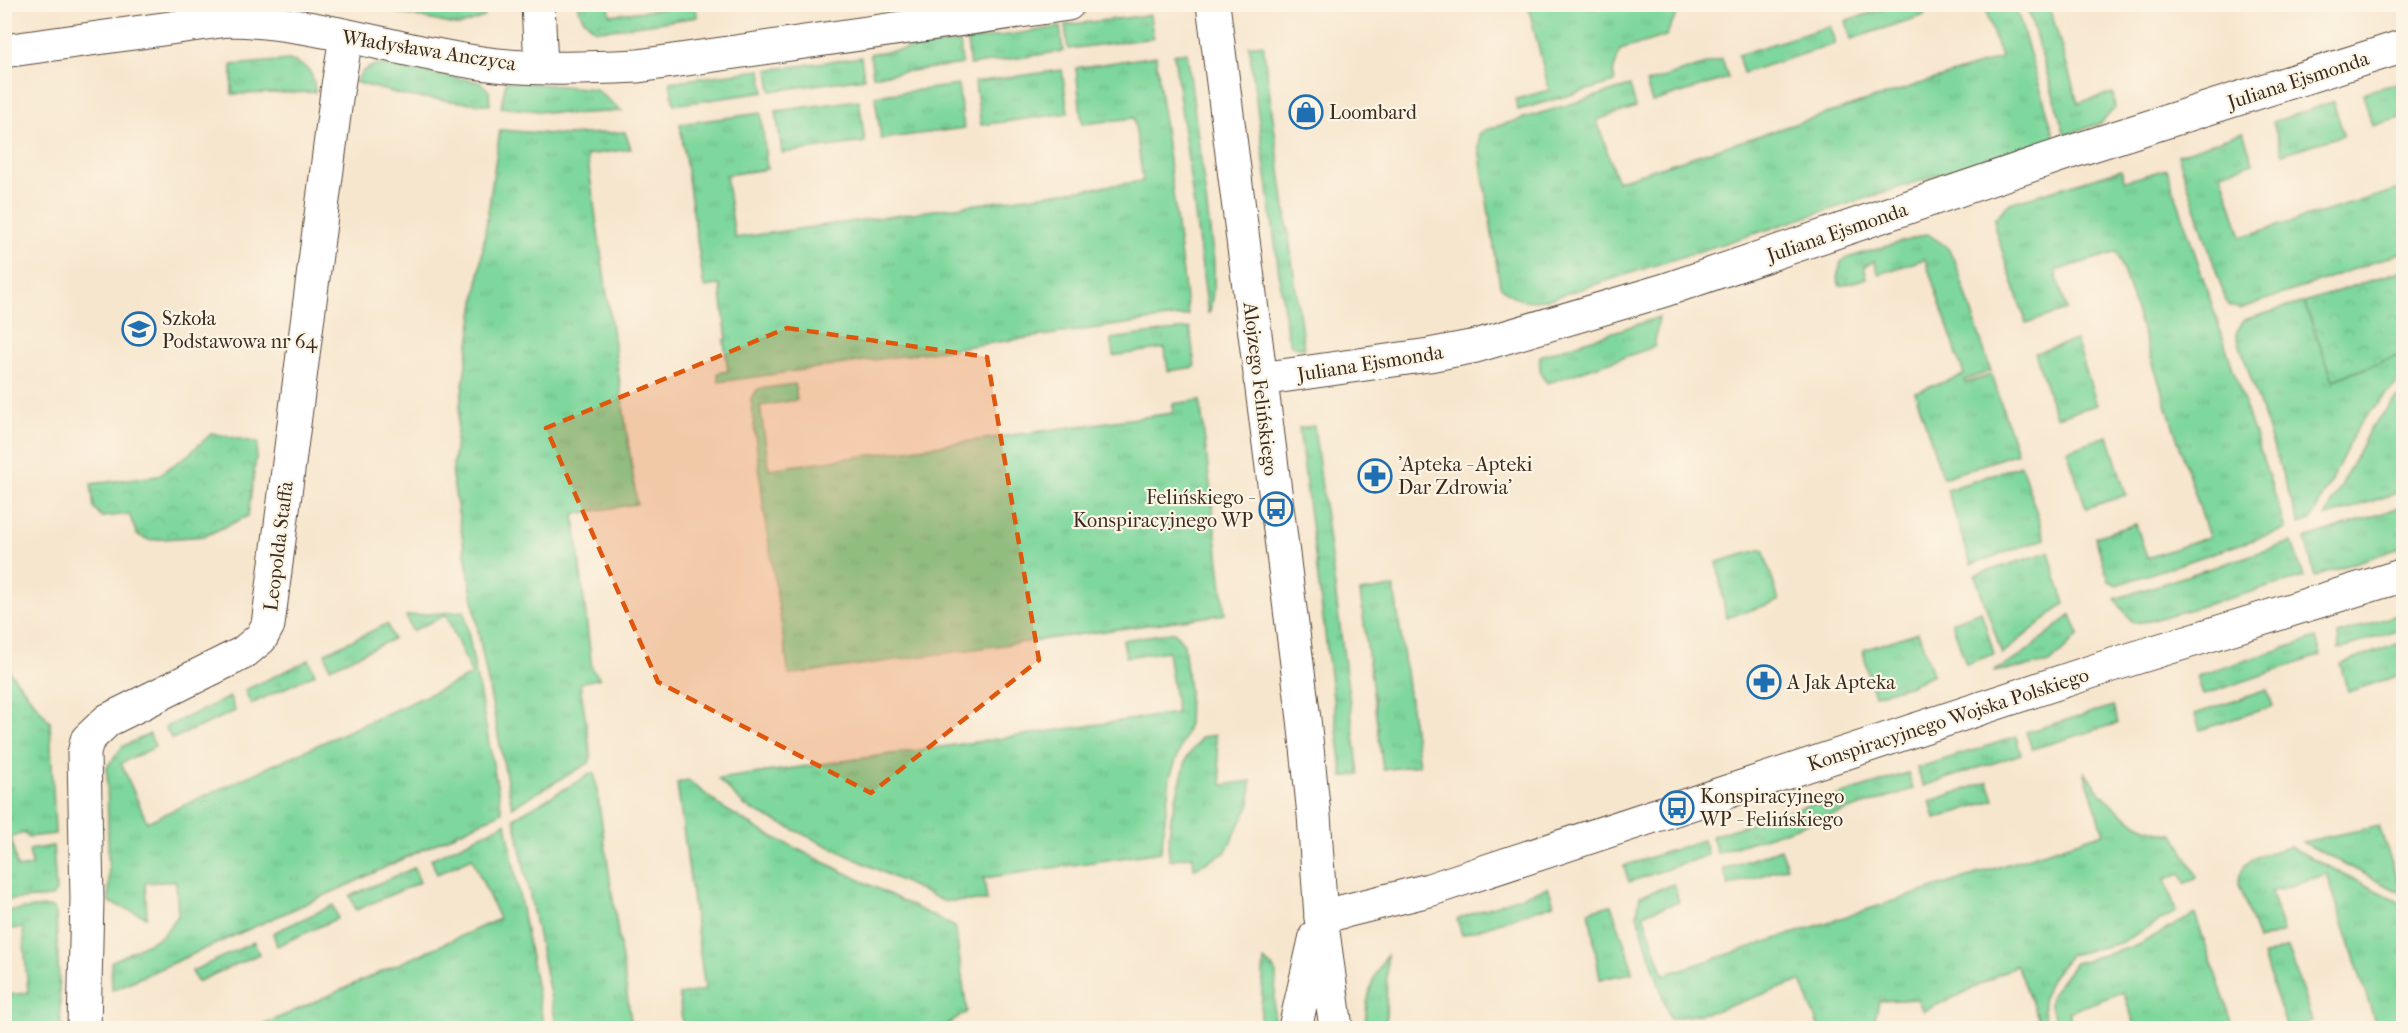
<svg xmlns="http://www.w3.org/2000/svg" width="2408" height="1033" font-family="'IM FELL French Canon',serif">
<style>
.grass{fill:url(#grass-tufts);stroke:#5c805d;stroke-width:1.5}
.park{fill:url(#park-crowns);stroke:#5c805d;stroke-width:1.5}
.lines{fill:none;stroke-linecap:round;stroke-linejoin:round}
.minor-casing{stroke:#574638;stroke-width:35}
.tertiary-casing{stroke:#574638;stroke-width:35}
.minor{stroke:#fff;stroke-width:33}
.tertiary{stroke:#fff;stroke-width:33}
.marked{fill:#df570d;fill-opacity:0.2;stroke:#df570d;stroke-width:4.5;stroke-dasharray:12 8;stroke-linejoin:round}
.labels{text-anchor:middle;stroke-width:4.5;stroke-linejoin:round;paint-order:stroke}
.street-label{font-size:20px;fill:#3b2a1e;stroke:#fcf5e5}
.poi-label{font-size:20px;fill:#3b2a1e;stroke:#fcf5e5;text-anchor:start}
</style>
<defs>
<pattern id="grass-tufts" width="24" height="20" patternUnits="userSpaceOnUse" patternTransform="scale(1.5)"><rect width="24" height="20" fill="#7ed79c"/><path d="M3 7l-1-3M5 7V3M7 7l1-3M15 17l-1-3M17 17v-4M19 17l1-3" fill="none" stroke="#6eb986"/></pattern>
<pattern id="park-crowns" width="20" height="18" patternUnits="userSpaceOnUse" patternTransform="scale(1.5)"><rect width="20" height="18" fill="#7ed79c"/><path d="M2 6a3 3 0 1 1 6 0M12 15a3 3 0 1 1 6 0" fill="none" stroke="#6eb986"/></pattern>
</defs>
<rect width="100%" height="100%" fill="#fcf5e5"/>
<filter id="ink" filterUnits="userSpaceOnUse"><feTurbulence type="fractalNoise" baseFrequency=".0167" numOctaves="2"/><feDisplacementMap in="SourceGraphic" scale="12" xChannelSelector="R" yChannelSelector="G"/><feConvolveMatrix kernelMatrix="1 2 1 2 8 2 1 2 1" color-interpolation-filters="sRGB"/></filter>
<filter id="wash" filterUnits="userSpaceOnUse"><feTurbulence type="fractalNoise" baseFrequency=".008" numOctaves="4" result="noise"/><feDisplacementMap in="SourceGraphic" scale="24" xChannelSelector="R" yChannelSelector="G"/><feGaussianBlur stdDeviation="1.35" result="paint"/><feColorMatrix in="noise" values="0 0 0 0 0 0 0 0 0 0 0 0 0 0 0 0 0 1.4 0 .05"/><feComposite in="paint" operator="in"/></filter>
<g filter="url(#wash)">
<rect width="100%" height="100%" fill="#f7e6ce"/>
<!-- grass -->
<path class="grass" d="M1899 4 1922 5 1925 15 1851 39 1846 21Z
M2015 4 2055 138 1546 300C1525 302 1515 301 1500 286L1479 149V134L1485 130 1630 86 1636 107 1597 120 1617 181 2001 58 1984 5Z
M364 5H481L484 17 459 26Z
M577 5H609L610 15 696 5 697 17 614 29 595 30 583 18Z
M1528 5V4L1681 5 1666 36 1620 50 1613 72 1615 82 1518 110 1516 99 1549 90Z
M2027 5H2049L2078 103 2113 93 2115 108 2101 123 2065 135Z
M1150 15 1153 38 1068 49 1065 25Z
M1830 26 1835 44 1743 73 1738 55Z
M1060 27 1063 51 970 65 967 41Z
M960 42 962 64 873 76 870 54Z
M1263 44 1304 349 1291 345 1287 333 1249 46Z
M1187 52 1214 262V285L1210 312 1208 313 1174 54Z
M1156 56 1188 315 719 382 718 373 728 371 724 340 727 339 720 285 704 287 680 124 761 113 767 169 726 175 735 238 1143 181 1134 118 1082 124 1076 68Z
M861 57 864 78 771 91 768 70Z
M1722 59 1728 78 1652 102 1646 83Z
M289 60C308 66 314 72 315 92L232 94V65Z
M376 64 480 82 489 91 490 105 406 96 355 82 363 71Z
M761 70 764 92 674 105 670 82Z
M1062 70 1068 113 981 125 975 82Z
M506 81 595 89 622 111 568 114 501 107Z
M2403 81V117L2372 126 2363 93Z
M958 85 964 128 881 139 875 96Z
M859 100 865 142 782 153 776 111Z
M2333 102 2344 135 2282 154 2273 122Z
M500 130 565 135 625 132 631 149 587 155 637 504 574 514 592 669 600 678 580 683 591 757 589 763 512 807 480 641 452 476 459 413Z
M2243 132 2253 163 2221 173 2241 237 2403 188V252L2240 309 2230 306 2226 301 2178 155Z
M2167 169 2286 529 2117 585 2109 581 2095 537 2136 524 2147 558 2209 537 2117 252 2055 271 2067 310 2026 323 1995 229V218L2010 203 2121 170 2125 181Z
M1928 234 1947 247 1955 261 1991 371 1965 380V383L1992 375 2017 453 1943 478 1915 392 1964 375 1925 259 1879 274 1874 261 1864 266 1867 278 1840 286 1837 278 1841 262 1847 258Z
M2304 302 2333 380 2403 354V377L2360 423 2311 520 2299 524 2236 333 2244 320Z
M1659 317 1654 347 1548 383C1539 376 1539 367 1540 356Z
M1190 328 1195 367 1168 371 1165 348 1113 356 1111 339Z
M2076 340 2097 405 2056 417 2035 353Z
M795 384 797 400 760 406 769 469 1173 413V404L1200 400 1225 614 789 675 764 510 751 398 758 389Z
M2403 392V491L2325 517 2371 427Z
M1314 426 1359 774 1343 777 1299 428Z
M2108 436 2126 495 2086 508 2067 450Z
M2021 465 2045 539 1971 564 1947 490Z
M2403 506V547L2315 576 2305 539Z
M2292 542 2304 577 2149 621 2133 623 2115 599Z
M1763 549 1779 601 1726 618 1717 562Z
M2049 552 2056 578 2065 603 2002 654 1975 575Z
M1394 587 1419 765 1383 770 1360 592Z
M464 611 502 812 348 885 112 990 111 962 162 936 178 916 176 881 145 883 147 917 109 902 107 767 123 746 150 734 155 747 121 763 147 822 472 675 446 615 412 631 406 616Z
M1981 611 1994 654 1966 664 1952 622Z
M2403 613V628L2339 649 2338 634Z
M2071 615 2079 635 2050 663 1993 672 2018 658Z
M387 624 393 639 330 668 325 653Z
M1174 632 1184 644 1189 691 1188 727 1170 777 1161 852 984 878 987 901H943L746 807 718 779 1177 713 1168 651 1126 657 1123 640Z
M1918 632 1933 674 1911 685 1875 695 1870 683 1863 650Z
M2316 638 2321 655 2203 695 2197 676Z
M2403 642V674L2348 692 2340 664Z
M309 660 315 674 251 704 245 690Z
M5 666 50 722 55 834 27 837 26 833 11 836 17 868 32 866 29 850 53 846 56 891 52 897 5 900Z
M2267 690 2273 706 2200 730 2195 714Z
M230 697 235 711 172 739 165 727Z
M2113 706 2118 723 2032 749 2026 732Z
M1215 735 1222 785 1251 781 1250 804 1225 853 1194 869 1193 856 1170 860 1168 848 1171 817 1187 757 1202 737Z
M2016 737 2021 754 1923 786 1917 768Z
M2084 771C2106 802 2134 832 2174 834L2197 876 2196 879 2185 883 2181 874 2165 879 2176 912 2120 943 2070 955 2052 977 2043 998 2045 1020 2040 1022 2016 965 1964 993 1923 1011 1917 999 1879 1001 1873 1028H1819L1801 981 1715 1011 1670 1019 1637 915 1640 896 1674 884 1679 902 1643 914 1664 975 2104 833Z
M594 772 596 784 632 1028H557L514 818Z
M1908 773 1913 789 1717 853 1712 836Z
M688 780 723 808 765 833 955 927 967 1012 942 1028H683L679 995 705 990 677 783Z
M1988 782 1994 800 1935 819 1930 801Z
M506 823 544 1028H256L499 919 472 858 437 874 431 859Z
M2379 826 2403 894 2302 842Z
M1703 840 1708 855 1629 882 1624 866Z
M2290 847 2403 904V1028H2377L2327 874 2271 892 2283 932 2258 940 2239 884C2238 856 2269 853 2290 847Z
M1781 849 1787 867 1729 886 1723 869Z
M414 868 420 882 356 910 350 896Z
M1548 887 1554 904 1462 935 1457 919Z
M333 905 338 918 277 946 273 933Z
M1611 905 1630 959 1632 973 1600 979 1589 911Z
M46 907 54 908 56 915 61 1028H5V995L28 993 23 928 5 929V911Z
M2195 914 2234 1028H2136L2123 992 2068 1012 2074 1028H2058L2050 1005 2051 995 2075 963 2136 946Z
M254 942 259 954 197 982 192 971Z
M2288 947 2312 1021 2290 1028H2287L2263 956Z
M1387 955 1386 1028H1365C1366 1000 1370 979 1387 955Z
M1264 960 1274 969 1276 975 1273 1028H1260Z"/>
<!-- park -->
<path class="park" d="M2403 270V354L2333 380 2304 302Z
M212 433 258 443 248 516 205 536 149 540 137 535 129 514 102 517 94 508 91 484 157 476 188 455Z"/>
</g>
<g filter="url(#ink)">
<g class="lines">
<!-- minor casing -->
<g class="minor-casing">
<path id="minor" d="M538 4 541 67
M4 51 228 20C319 21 407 55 497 65 544 70 591 68 638 66L1068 4
M1260 379 1429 355 1476 346 1665 290 2064 154 2404 46
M1321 917 1429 890 2109 666 2404 575
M84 1028 87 899 84 754 87 740 108 720 243 653 261 638 268 625 337 92 346 37"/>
</g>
<!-- tertiary casing -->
<g class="tertiary-casing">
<path id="tertiary" d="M1213 4 1304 719 1314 815 1321 917 1336 1028
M1295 1028 1316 936"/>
</g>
<!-- minor -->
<use href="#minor" class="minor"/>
<!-- tertiary -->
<use href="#tertiary" class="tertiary"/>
</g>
</g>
<!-- marked area -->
<path class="marked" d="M787 328 987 357 1039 660 871 793 658 682 546 428Z"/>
<!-- icons -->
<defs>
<g id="shop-ring" transform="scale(1.725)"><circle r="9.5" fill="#fcf5e5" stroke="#1f6fb2" stroke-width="1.5"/><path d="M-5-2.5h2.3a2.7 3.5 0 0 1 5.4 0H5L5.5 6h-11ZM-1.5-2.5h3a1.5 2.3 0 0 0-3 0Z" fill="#1f6fb2"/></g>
<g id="school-ring" transform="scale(1.725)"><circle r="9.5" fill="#fcf5e5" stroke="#1f6fb2" stroke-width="1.5"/><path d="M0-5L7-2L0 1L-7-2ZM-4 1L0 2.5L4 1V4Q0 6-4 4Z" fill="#1f6fb2"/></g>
<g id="pharmacy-ring" transform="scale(1.725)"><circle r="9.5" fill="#fcf5e5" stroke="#1f6fb2" stroke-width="1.5"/><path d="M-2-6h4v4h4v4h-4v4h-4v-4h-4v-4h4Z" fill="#1f6fb2"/></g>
<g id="bus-ring" transform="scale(1.725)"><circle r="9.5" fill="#fcf5e5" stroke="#1f6fb2" stroke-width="1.5"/><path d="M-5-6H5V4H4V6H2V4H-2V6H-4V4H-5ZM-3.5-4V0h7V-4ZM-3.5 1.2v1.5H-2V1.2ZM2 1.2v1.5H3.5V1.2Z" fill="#1f6fb2"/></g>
</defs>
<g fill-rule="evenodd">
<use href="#shop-ring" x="1306" y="112"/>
<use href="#school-ring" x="139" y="329"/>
<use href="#pharmacy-ring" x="1375" y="476"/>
<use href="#bus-ring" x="1276" y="509"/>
<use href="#pharmacy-ring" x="1764" y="682"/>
<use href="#bus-ring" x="1677" y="808"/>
</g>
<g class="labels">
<!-- street labels -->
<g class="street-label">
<text transform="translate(429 50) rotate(9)" y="7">Władysława Anczyca</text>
<text transform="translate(2298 80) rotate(-18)" y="7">Juliana Ejsmonda</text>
<text transform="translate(1837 232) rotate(-19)" y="7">Juliana Ejsmonda</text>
<text transform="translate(1370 363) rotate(-9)" y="7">Juliana Ejsmonda</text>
<text transform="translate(1261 389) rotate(83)" y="7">Alojzego Felińskiego</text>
<text transform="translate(278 546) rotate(-83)" y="7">Leopolda Staffa</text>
<text transform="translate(1948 719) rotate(-18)" y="7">Konspiracyjnego Wojska Polskiego</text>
</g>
<!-- poi labels -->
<g class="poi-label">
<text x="1329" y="119">Loombard</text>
<text x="162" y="325">Szkoła<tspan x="162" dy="23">Podstawowa nr 64</tspan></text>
<text x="1398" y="471">'Apteka - Apteki<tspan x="1398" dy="23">Dar Zdrowia'</tspan></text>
<text x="1253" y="504" text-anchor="end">Felińskiego -<tspan x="1253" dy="23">Konspiracyjnego WP</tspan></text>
<text x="1787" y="689">A Jak Apteka</text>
<text x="1700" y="803">Konspiracyjnego<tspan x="1700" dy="23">WP - Felińskiego</tspan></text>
</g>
</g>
<!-- margin -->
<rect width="2408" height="1033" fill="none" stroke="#fcf5e5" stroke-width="24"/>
</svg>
